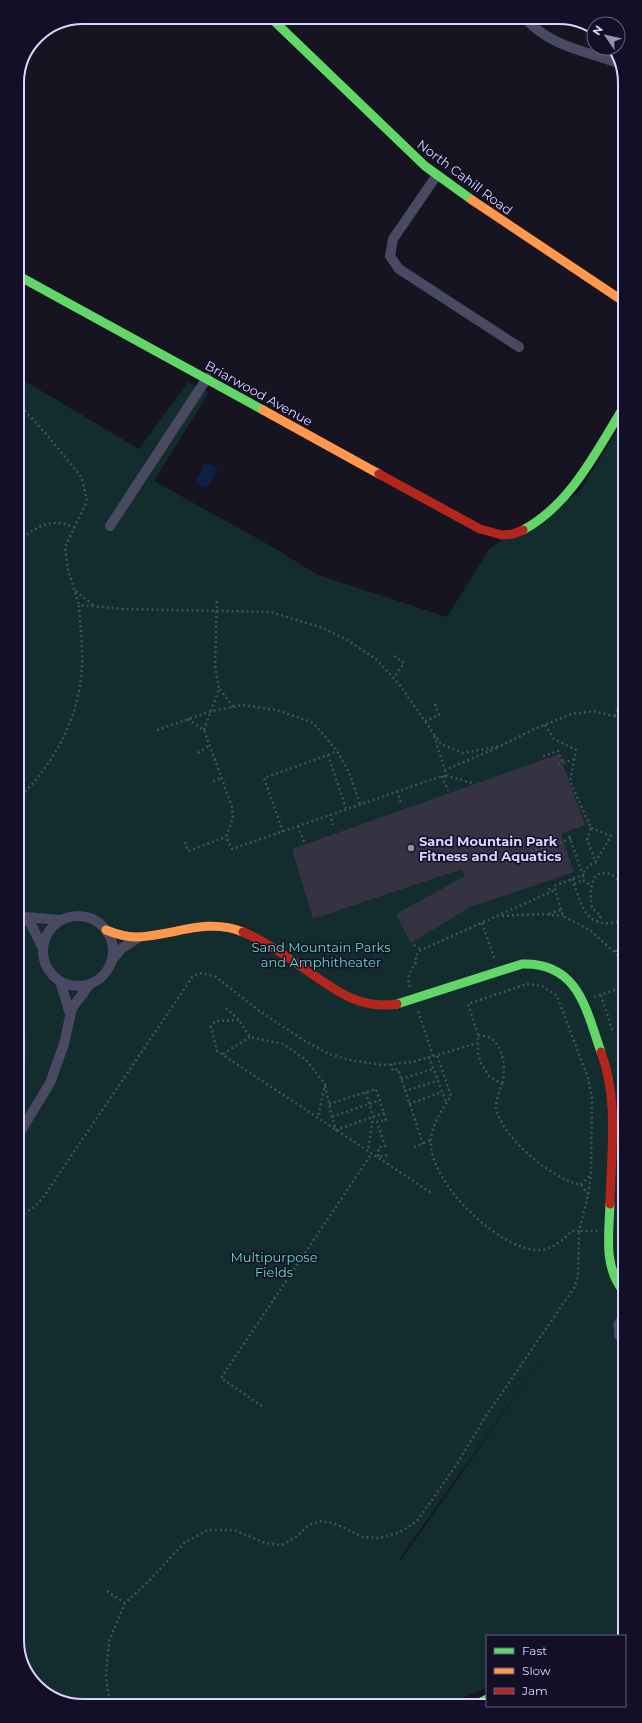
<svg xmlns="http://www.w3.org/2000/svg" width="642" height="1723" font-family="Montserrat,sans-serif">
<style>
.green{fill:#132c2d;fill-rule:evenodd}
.water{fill:#0d2144}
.building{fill:#343243}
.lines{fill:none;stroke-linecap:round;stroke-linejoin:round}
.path{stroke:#44505f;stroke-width:2.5;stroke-dasharray:2 3;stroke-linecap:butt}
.lane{stroke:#4a4962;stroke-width:5}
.street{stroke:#4a4962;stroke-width:10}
.fast{stroke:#63d668;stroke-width:9}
.slow{stroke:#ff974d;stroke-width:9}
.jam{stroke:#b3261e;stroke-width:9}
.poi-dot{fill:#9591b1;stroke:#130f26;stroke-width:1.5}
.labels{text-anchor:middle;stroke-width:3;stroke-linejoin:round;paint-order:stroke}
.street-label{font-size:13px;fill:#d9d4ff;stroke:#130f26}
.poi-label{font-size:13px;font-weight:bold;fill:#d9d4ff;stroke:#130f26;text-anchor:start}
.park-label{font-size:13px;fill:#5fe0c0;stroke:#130f26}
.rim{fill:none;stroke:#d9d4ff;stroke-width:2}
</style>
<rect width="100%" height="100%" fill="#161421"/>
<!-- green -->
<path class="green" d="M18 377 139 449 188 382 209 392 154 481 271 546 318 575 447 617 490 548 579 492 623 421 625 1636H487V1688L448 1704 79 1706 40 1690 19 1657ZM543 1356 399 1563 401 1557Z"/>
<!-- water -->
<path class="water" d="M206 462 218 469 206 488 195 482Z"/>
<!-- building -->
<path class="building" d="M559 754 585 825 561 834 574 872 470 907 411 943 396 914 465 876 462 869 313 919 292 849Z"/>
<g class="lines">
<!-- path -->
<path class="path" d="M18 403 48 436 82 478 87 501 65 547 68 570 79 605
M18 540C38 527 51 516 75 528
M76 591 95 607
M394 656 404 663 394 678
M220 689 233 707
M615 716 620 699 624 694
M188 719 204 730 232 807 233 818 226 837 232 849 442 776H447
M425 721 439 715 435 704
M545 725 554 739 576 750 570 781 591 828 587 840 596 862C588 865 582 872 583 880
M157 730 212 711 243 705 277 710 311 722 317 727 337 751 349 772 360 804
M204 730 219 689 215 666 217 598
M434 736 445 770 497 748
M198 753 210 745
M328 755 337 751
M543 756 558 751 563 763
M558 764 573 760
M445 770 447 776 473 783
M442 776 448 791
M213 781 222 778
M397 791 401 803
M18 799C54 764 80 717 82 666 83 646 80 625 79 605L123 609 270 612 323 628 347 640 376 659 399 684 441 744 463 753 501 746 532 730 571 714 594 711 624 719
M330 814 333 825
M298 826 304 842
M591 828 611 836 596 861
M283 832 264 778 328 755 346 808
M569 836 583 875 554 886 563 916 590 930 624 961
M185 842 188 851 226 837
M531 852 571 839
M572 879C583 908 586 932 624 920
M574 884 583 880 591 886
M549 888 550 892
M549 914 561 910
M502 916 540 914 563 916
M597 922 601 916 592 908C590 895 590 887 596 875 610 870 616 876 624 888
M482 923 495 960
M414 945 421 950
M615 951 624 949
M527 984 542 986 557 996 588 1078 592 1098 591 1174 581 1185C552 1179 502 1138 496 1108 495 1102 500 1091 502 1084L489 1076 481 1063 478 1053V1035L468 1004Z
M410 987C406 976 411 970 417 961L415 957 421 950 555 890
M601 995 613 1033
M594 997 624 987
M18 1006C27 1034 26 1062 19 1091
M226 1008 239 1020 250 1037 283 1044 306 1060 325 1084 318 1118
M239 1020 215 1021 211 1027 217 1051 433 1194
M478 1035C482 1036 487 1036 490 1038 504 1045 506 1072 502 1084
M223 1054 250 1037
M438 1055 477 1043
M433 1056 437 1055 451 1096C442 1110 432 1123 431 1140 428 1181 496 1247 536 1250 552 1251 562 1240 572 1231H579L588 1195 591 1175
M429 1057 446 1102
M391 1064 393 1071 398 1069 423 1144
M401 1079 433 1069
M325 1086 332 1117 336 1130 384 1113
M404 1091 437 1081
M366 1092 373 1117 368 1151
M329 1104 376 1089 386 1120 377 1122 385 1146 379 1147 378 1157 389 1155
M409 1104 442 1092
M332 1117 380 1100
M414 1147 431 1140
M581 1185 588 1194
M19 1215 33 1208 42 1199 193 976 202 973 216 977 258 1010 305 1041 329 1054 350 1060 383 1065 412 1062 433 1056 418 1011
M262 1406 221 1378 372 1153
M107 1591 125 1603
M110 1706 106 1676 109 1641 125 1603 148 1582 184 1543 208 1530H234L265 1543 282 1545 296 1537 309 1525 321 1521 336 1524 363 1537 380 1538 400 1532 417 1521 457 1464 486 1416 574 1288 578 1276 579 1231H598"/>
<!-- lane -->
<path class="lane" d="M625 1311 616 1323 617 1337 625 1343"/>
<!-- street -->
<path class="street" d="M525 18C550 47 587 51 621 64
M437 175 393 239 390 256 399 269 519 347
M110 526 207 378
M18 912 31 924 43 949
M43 951a35 35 0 1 1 70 0a35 35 0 1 1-70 0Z
M25 917 61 920
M112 960 121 949 139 937
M60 981 70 1014
M19 1134 50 1083 64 1044 72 1008 90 984"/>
<!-- fast -->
<path class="fast" d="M273 20 425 166 472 200
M17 275 263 410
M523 530C570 505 596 452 623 408
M397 1004 522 964C578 962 586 1009 601 1052
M610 1204C609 1234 603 1267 624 1292
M477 1704 487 1699"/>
<!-- slow -->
<path class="slow" d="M472 200 623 301
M263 410 379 474
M106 930C116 934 125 937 136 937 173 936 206 917 243 932"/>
<!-- jam -->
<path class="jam" d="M379 474 480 529 502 535 513 534 523 530
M243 932C264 941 283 954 302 967 332 988 358 1010 397 1004
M601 1052C619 1099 611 1154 610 1204"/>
</g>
<!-- markers -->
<circle class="poi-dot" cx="411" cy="848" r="4"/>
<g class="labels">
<!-- street labels -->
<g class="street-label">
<text transform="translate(465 177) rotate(37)" y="5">North Cahill Road</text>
<text transform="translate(259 393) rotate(29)" y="5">Briarwood Avenue</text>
</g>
<!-- poi labels -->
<g class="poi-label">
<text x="419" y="846">Sand Mountain Park<tspan x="419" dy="15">Fitness and Aquatics</tspan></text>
</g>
<!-- park labels -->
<g class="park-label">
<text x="321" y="952">Sand Mountain Parks<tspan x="321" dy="15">and Amphitheater</tspan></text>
<text x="274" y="1262">Multipurpose<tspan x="274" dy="15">Fields</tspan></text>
</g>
</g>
<!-- crop -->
<path d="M0 0H642V1723H0ZM83 24H559A59 59 0 0 1 618 83V1640A59 59 0 0 1 559 1699H83A59 59 0 0 1 24 1640V83A59 59 0 0 1 83 24Z" fill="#130f26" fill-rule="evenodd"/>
<path class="rim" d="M83 24H559A59 59 0 0 1 618 83V1640A59 59 0 0 1 559 1699H83A59 59 0 0 1 24 1640V83A59 59 0 0 1 83 24Z"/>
<!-- legend -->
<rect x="486" y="1635" width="140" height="72" fill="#130f26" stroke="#625e7d"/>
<rect x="494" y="1648" width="20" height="6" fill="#63d668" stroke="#625e7d"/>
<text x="522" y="1655" font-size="12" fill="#d9d4ff">Fast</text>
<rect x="494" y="1668" width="20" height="6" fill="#ff974d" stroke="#625e7d"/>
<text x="522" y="1675" font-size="12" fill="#d9d4ff">Slow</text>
<rect x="494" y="1688" width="20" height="6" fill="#b3261e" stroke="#625e7d"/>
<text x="522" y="1695" font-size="12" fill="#d9d4ff">Jam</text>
<!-- north arrow -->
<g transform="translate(606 36) rotate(304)"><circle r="19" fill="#130f26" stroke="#625e7d"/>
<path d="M0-3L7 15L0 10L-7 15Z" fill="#9591b1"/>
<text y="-6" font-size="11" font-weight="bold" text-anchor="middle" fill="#d9d4ff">N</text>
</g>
</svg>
